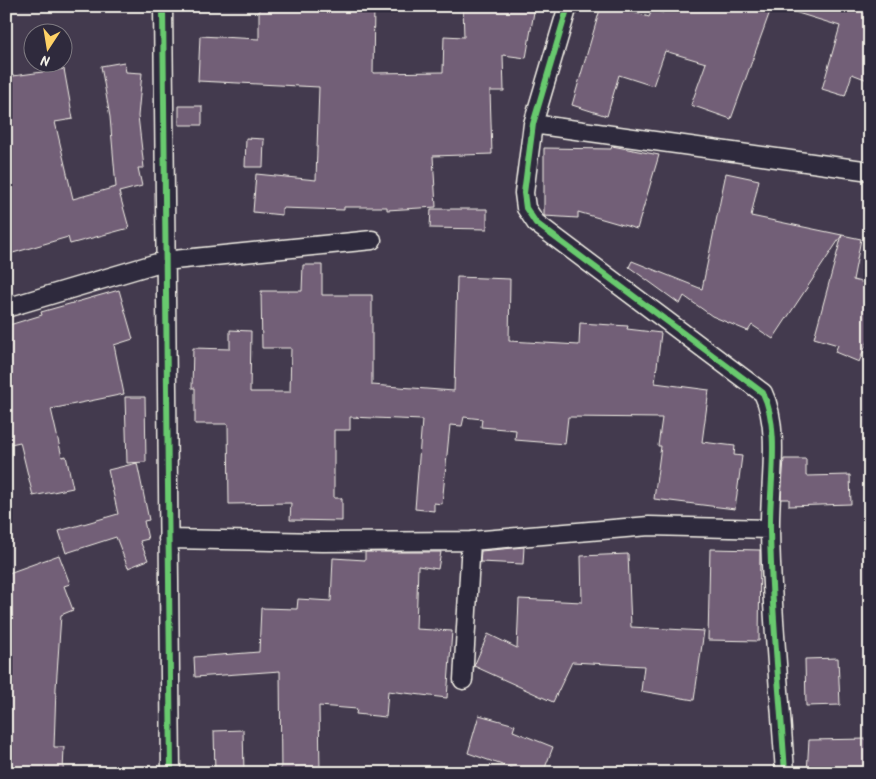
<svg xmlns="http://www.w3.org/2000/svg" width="876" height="779" font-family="Kalam,sans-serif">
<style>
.building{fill:#725e77;stroke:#f4f1e8}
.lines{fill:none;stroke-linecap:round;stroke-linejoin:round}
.street-casing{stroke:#f4f1e8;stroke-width:21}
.street{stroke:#2f2a3d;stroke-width:18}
.cycleway-casing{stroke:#2f2a3d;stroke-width:9}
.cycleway{stroke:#67ca6e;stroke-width:6}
</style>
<rect width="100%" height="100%" fill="#433a4e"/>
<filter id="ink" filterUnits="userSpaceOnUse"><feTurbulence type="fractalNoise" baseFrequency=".02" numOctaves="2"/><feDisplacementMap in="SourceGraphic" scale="10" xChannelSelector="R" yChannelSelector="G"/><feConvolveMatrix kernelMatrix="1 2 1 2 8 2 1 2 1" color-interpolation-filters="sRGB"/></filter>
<g filter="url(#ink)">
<!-- building -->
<path class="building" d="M259 6H374L373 73 443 72 444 36 464 37 463 6H535L526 58 503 55 504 91H490L492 154 433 156 436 207 387 210V207H344V210L282 208V215L253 212 256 174 316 180 319 87 198 81 200 36 259 39Z
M601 6H614L649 17 652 10 663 13 664 6H772L731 119 691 105 706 63 665 51 653 86 619 75 607 116 572 105Z
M792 6H870V81L852 74 845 96 822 89 840 26 791 11Z
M124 62 126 72 142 73 138 116 144 168H138L142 186 119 192 129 228 70 244 68 237 6 255V77L64 69 73 119 55 122 73 199 116 187 110 117 101 66Z
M179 106H202V125H179Z
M246 138 264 139 263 167H245Z
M612 146 659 155 637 229 578 212V218L544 216V148L611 149Z
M726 173 759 180 751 216 842 235 773 339 752 325 748 331 712 316 684 296 680 304 629 267 632 261 702 289Z
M431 209H487V229L430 228Z
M842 235 861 239 853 280 870 284V336L859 362 835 352 838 345 814 338Z
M303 265H322V295H372V385L454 391 457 277 510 279 509 341 579 345 580 323 628 326 627 329 661 333 655 383 709 390 702 442 735 446 734 455 742 456 735 509 654 499 661 446H658L662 418 568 417 565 444 515 440 516 430 481 427 482 419 464 417 462 426 450 425 442 504 434 503V511L415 509 422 420 350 417V430H334V498H342V521L290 520 291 503 229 504 228 424H195V388H192L193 348 230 349V330L251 331 250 392H290L291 348H262L261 291H302Z
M119 290 133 339 114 345 124 394 51 409 62 457 66 456 73 488 33 496 20 442 6 445V326L42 315 41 312Z
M125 397H145L146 462 127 463Z
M784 459H806V476L850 475 851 504 789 506V499H781Z
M137 463 149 520 144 521 148 539 140 541 148 560 128 568 116 537 66 553 59 531 118 514 108 470Z
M524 547 523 564 480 562 481 551Z
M710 549 760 550 759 641 708 640Z
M365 552H441L438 569 418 566 416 629 452 631 447 698 388 691 386 717 356 714 357 709 319 706 320 773H281L280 671 195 677 194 657 259 652 261 608 297 609 298 599 331 601 333 558 365 560Z
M628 554 631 627 704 631 694 700 641 691 644 666 572 662 553 702 474 666 488 634 517 648 519 599 582 602 581 556Z
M59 555 70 584 64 586 73 610 61 615 56 688 54 747H64L63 773H6V574Z
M838 658 840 705 806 706 805 659Z
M479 715 515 725 513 731 553 747 543 773H525L468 753Z
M243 730 244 773H215L214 731Z
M868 739 869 773H807L809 740Z"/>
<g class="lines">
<!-- street casing -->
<g class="street-casing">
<path id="street" d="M163 6 171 773
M568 6 533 124 524 193 526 208 536 223 763 393C781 430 769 487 770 529 771 610 780 692 785 773
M533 124 870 171
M6 308 164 261 372 240
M168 539 322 542 471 541 649 526 770 529
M463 680 471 541"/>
</g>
<!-- street -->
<use href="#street" class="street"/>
<!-- cycleway casing -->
<g class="cycleway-casing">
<path id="cycleway" d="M163 6 171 773
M568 6 533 124 524 193 526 208 536 223 763 393C781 430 769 487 770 529 771 610 780 692 785 773"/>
</g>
<!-- cycleway -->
<use href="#cycleway" class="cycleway"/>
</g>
</g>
<!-- margin -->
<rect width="876" height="779" fill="none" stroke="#2f2a3d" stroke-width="25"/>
<rect x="12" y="12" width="851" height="754" fill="none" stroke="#f4f1e8" stroke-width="2" filter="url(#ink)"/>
<!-- north arrow -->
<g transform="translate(48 48) rotate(192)"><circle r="24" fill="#2f2a3d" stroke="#7e7a81"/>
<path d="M0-4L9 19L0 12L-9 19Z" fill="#ffd166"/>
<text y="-8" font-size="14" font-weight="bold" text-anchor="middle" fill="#f4f1e8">N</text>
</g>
</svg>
